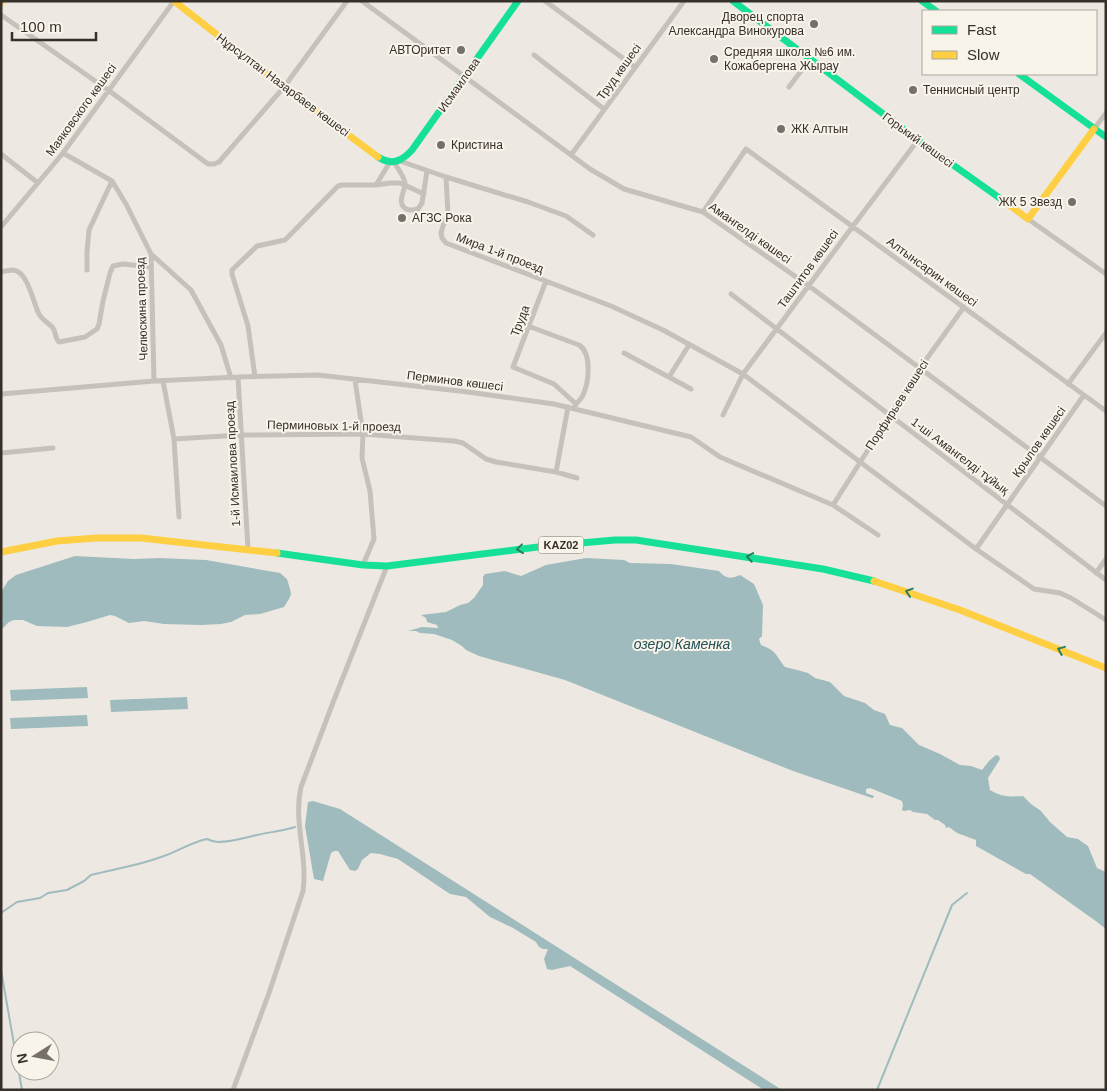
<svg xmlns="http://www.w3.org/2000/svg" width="1107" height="1091" font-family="Arial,sans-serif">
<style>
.water{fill:#9fbbbd}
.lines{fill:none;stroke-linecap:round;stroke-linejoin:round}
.stream{stroke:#9fbbbd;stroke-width:2}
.street{stroke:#c6c1bb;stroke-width:5}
.fast{stroke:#16e098;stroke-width:7}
.slow{stroke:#ffcf43;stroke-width:7}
.oneway{stroke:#287f5b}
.poi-dot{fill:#77706a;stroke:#f9f4ea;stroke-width:2}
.labels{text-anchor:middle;stroke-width:4;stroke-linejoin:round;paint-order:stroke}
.shield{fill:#f9f4ea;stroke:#716a63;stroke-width:1}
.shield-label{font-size:11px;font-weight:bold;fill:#372f29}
.poi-label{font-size:12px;fill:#372f29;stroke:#f9f4ea;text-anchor:start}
.street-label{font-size:12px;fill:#372f29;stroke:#f9f4ea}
.water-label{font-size:14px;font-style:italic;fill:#214f57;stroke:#f9f4ea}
</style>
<rect width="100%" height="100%" fill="#ede9e2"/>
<!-- water -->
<path class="water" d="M75 556 134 559 159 558 206 560 280 573 287 579 290 589 291 594 289 599 284 607 260 614 245 615 231 622 221 624 201 625 164 624 144 621 129 623 115 616 110 615 87 622 67 627 37 626 23 620H14L9 622 1 630V592L8 581 16 575Z
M586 558 624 560 630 563 671 564 719 571C726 579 731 579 740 575L754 584 763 605 762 636 759 639 761 645C777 651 775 654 785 667L801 671 808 673 815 678 830 682 844 696 865 703 874 710 885 714 890 725 902 728 919 745 940 754 960 765 971 766 982 770 989 761 996 755 999 756 1000 759 988 778 990 790C1002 797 1009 797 1023 796L1031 804 1041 811 1050 822 1067 837 1078 839 1088 846 1097 868 1106 872V929L1097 922 1030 874H1026L976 846V840L957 833 949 827 946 828 945 825 938 820H935L927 814 913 812 910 810 904 811 902 810 903 805 902 801 870 788 866 789V793L874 796 873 798H872L793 771 565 680 479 656 466 650 462 646 452 640 434 634 420 633 416 631H408L422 627 438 628 437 625 427 622 426 618 421 615 446 612 460 605 468 603 474 598 483 585V577L485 574 505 571 521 576 546 565Z
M87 687 88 698 11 701 10 690Z
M187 697 188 709 111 712 110 700Z
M87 715 88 726 11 729 10 718Z
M313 801 340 809 782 1090H764L570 966 552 970 547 969 544 959 548 949H543L539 947 536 942 513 928 490 917 466 897 450 894 398 859 380 854 371 853 362 860 358 869 355 871 350 870 338 851H334L331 853 323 881 314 879 305 826 308 802Z"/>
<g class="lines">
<!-- stream -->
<path class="stream" d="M1 913 17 902 40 898 48 893 67 890 84 881 91 875C115 869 140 865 164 856 178 851 192 842 207 839 211 841 214 842 218 842 232 842 244 838 257 835 270 832 283 831 295 827
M1 970 22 1090
M877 1090 952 905 967 893"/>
<!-- street -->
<path class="street" d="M362 1 590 169 624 189 703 212 809 286 1106 506
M545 1 635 67
M1 15 108 90 208 164H214L219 162 284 87 347 1
M534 55 604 109
M789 87 810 59
M1094 129 1106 113
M63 153 112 181 126 204 151 254 154 381
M1 154 38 183
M571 155 684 1
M400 161 446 177 528 202 566 216 593 235
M394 162C398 169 404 176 405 183 405 192 396 203 406 209 410 211 414 210 418 209L422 203 427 171
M446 177 448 214 443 226 441 233 442 238 446 243 611 306 663 330 743 374 976 549 1034 589 1060 593 1071 598 1106 620
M376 185 390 183H400L424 194
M703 212 746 149 1106 411
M1028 219 1106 274
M1 227 63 153 174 1
M151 254 191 290 221 345 231 378
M87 270V252L89 230 112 181
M1 272C5 271 10 270 13 270 28 271 33 303 39 314 42 320 49 323 53 328 56 333 55 338 59 342L85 337 97 329 99 324 103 301 110 273 113 266 123 264 151 267
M546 281 513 367 554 384 576 404 574 408
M731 294 1106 580
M528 326 579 345C592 353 589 382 583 395 582 398 579 401 576 404
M624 353 691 389
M238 377 248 549
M255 377 248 326 232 274V270L257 246 285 240 338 186 342 185H376L390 162
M669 377 689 345
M355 380 363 434 362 458 370 491 374 539 363 565
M163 381 174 439 179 517
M1068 384 1106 333
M1 394 154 381 238 377 318 375 468 392 554 404 691 437 720 457 833 505 878 535
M723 415 743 374 853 226 918 140
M174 439 241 435 363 434 454 441 463 443 486 459 496 462 556 472 577 478
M1 453 53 448
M556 472 568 407
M833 505 920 368 964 307
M976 549 1084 395
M1096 573 1106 559
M233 1090 269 993 303 891C308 857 293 821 301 787L334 700 387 566"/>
<!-- fast -->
<path class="fast" d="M733 1 918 140 1008 204
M922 1 936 11
M1019 74 1106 137
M378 157C392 166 402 161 412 150L518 1
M277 553 363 565 387 566 546 546 615 540H636L823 569 874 581"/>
<!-- slow -->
<path class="slow" d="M174 1 284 87 378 157
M1 2 2 1
M1008 204 1028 219 1094 129
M1 552 57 541 96 538H141L277 553
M874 581 960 610 1106 668"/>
</g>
<!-- one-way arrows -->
<defs><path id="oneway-chevron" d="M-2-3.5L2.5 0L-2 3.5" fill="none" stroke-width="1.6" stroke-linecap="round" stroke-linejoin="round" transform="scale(1.25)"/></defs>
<g class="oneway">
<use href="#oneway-chevron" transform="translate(520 549) rotate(173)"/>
<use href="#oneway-chevron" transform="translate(750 557) rotate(-170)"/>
<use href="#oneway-chevron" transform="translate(909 592) rotate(-162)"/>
<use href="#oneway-chevron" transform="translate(1061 650) rotate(-158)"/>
</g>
<!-- markers -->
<g class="poi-dot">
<circle cx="814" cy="24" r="5"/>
<circle cx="461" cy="50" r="5"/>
<circle cx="714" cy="59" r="5"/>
<circle cx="913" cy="90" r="5"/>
<circle cx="781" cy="129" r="5"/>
<circle cx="441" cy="145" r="5"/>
<circle cx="1072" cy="202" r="5"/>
<circle cx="402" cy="218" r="5"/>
</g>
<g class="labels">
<!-- shield labels -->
<rect class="shield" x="538.5" y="536.5" width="45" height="17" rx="4"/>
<g class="shield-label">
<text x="561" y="549">KAZ02</text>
</g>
<!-- poi labels -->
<g class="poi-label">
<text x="804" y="21" text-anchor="end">Дворец спорта<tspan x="804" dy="14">Александра Винокурова</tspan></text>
<text x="451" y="54" text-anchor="end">АВТОритет</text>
<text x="724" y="56">Средняя школа №6 им.<tspan x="724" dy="14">Кожабергена Жырау</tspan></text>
<text x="923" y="94">Теннисный центр</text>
<text x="791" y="133">ЖК Алтын</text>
<text x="451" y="149">Кристина</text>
<text x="1062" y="206" text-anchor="end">ЖК 5 Звезд</text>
<text x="412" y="222">АГЗС Рока</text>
</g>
<!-- street labels -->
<g class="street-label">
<text transform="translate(619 72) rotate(-54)" y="4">Труд көшесі</text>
<text transform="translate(283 85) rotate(37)" y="4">Нұрсұлтан Назарбаев көшесі</text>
<text transform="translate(459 85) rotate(-55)" y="4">Исмаилова</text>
<text transform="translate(81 110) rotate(-54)" y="4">Маяковского көшесі</text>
<text transform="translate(918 140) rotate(36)" y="4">Горький көшесі</text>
<text transform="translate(750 233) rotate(35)" y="4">Амангелді көшесі</text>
<text transform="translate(500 253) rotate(21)" y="4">Мира 1-й проезд</text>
<text transform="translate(808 269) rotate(-54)" y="4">Таштитов көшесі</text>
<text transform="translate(932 272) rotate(36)" y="4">Алтынсарин көшесі</text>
<text transform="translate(142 309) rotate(-92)" y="4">Челюскина проезд</text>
<text transform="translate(520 321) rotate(-69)" y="4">Труда</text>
<text transform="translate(455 381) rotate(7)" y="4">Перминов көшесі</text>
<text transform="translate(897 405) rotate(-57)" y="4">Порфирьев көшесі</text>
<text transform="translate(334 426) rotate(1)" y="4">Перминовых 1-й проезд</text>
<text transform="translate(1039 442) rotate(-55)" y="4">Крылов көшесі</text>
<text transform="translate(960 456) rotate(37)" y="4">1-ші Амангелді тұйық</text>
<text transform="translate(233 464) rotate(-93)" y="4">1-й Исмаилова проезд</text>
</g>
<!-- water labels -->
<g class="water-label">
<text x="682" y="649">озеро Каменка</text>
</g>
</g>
<!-- border -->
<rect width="1107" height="1091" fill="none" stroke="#372f29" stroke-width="5"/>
<!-- legend -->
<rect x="922" y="10" width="175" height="65" fill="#f9f4ea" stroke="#aba59d"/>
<rect x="932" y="26" width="25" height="8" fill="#16e098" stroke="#aba59d"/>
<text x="967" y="35" font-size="15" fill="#372f29">Fast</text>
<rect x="932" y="51" width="25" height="8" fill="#ffcf43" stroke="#aba59d"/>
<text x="967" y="60" font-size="15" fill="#372f29">Slow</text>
<!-- north arrow -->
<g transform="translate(35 1056) rotate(259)"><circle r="24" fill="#f9f4ea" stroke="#aba59d"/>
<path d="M0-4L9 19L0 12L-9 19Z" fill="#77706a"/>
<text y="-8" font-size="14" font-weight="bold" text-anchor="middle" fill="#372f29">N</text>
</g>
<!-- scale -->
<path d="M12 32v8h84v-8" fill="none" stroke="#372f29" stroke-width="2.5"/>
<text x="20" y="32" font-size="15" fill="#372f29" stroke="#f9f4ea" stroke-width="4" paint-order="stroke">100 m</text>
</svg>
